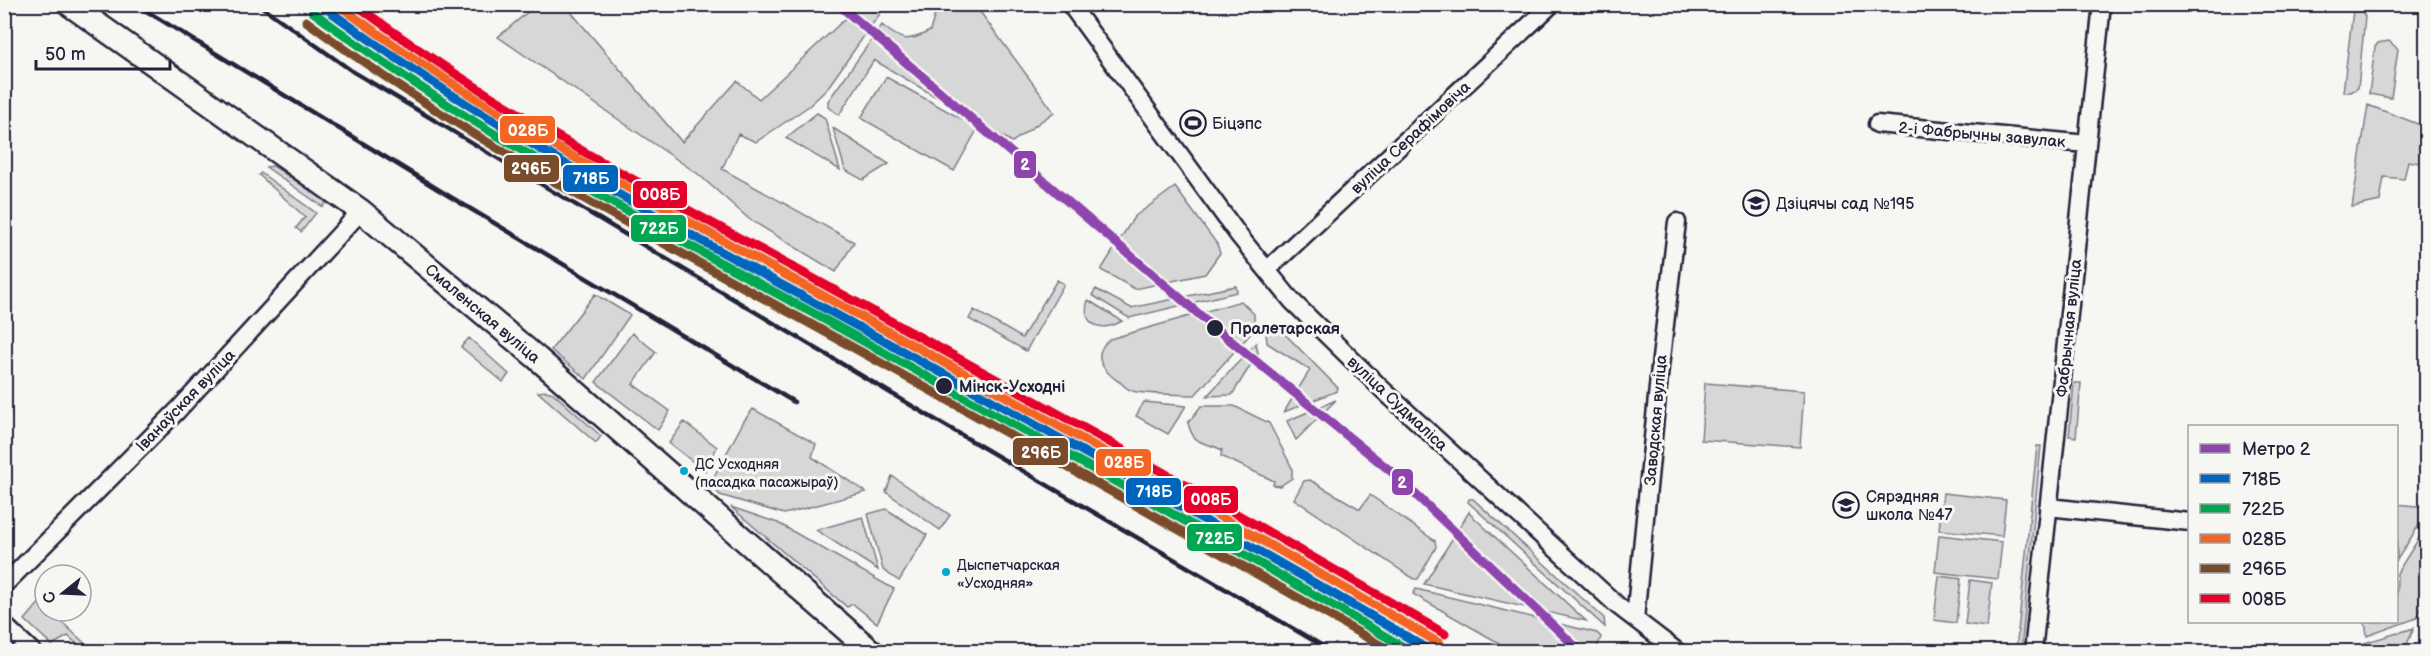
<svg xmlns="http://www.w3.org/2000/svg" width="2431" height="656" font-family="'Balsamiq Sans',sans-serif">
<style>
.green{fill:#d7d7d7;stroke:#7c7c89;stroke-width:1.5}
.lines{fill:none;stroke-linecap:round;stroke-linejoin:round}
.street-casing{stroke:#22223b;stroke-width:21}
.secondary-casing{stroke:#22223b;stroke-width:27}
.street{stroke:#f6f6f2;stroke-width:16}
.secondary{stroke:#f6f6f2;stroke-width:22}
.rail{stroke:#22223b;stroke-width:4.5}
.rail-1-casing{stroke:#f6f6f2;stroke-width:14}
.rail-2-casing{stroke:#f6f6f2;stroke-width:14}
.rail-3-casing{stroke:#f6f6f2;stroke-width:14}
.rail-4-casing{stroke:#f6f6f2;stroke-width:14}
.rail-5-casing{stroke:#f6f6f2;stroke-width:14}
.rail-1{stroke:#0065bd;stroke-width:9}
.rail-2{stroke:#00a651;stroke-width:9}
.rail-3{stroke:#f26522;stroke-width:9}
.rail-4{stroke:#7a4b2a;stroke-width:9}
.rail-5{stroke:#e4002b;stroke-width:9}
.metro-1-casing{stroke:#f6f6f2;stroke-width:14}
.metro-1{stroke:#8e44ad;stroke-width:9}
.stop-dot{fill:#22223b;stroke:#f6f6f2;stroke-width:2}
.bus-dot{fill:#00a9ce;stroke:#f6f6f2;stroke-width:2}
.labels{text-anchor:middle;stroke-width:6;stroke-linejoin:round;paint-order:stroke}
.bus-label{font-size:14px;fill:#22223b;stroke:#f6f6f2;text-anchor:start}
.poi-label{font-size:16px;fill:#22223b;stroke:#f6f6f2;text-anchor:start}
.street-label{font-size:16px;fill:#22223b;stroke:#f6f6f2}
.stop-label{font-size:16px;font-weight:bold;fill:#22223b;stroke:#f6f6f2;text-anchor:start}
.line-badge{stroke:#f6f6f2;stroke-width:2}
.badge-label{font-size:16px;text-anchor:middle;font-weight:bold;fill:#fff}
</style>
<rect width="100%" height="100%" fill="#f6f6f2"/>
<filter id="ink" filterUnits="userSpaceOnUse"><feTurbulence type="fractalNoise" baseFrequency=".0167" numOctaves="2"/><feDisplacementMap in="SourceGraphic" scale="12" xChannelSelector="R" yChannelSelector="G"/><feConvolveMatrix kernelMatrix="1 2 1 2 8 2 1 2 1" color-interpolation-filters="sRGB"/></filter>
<g filter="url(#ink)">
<!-- green -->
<path class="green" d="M938 4 975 5 1054 112 1012 142 874 60 839 115 828 107V101L882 25C901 41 907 43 930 31Z
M536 5H565L682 142 737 81 759 99 860 5H886L826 90 809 106 756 142 738 134 722 169 854 242 836 272 749 219 698 174 498 37Z
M2353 10 2362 11 2365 17 2358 88 2351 92H2343Z
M2389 41 2398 49 2391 98 2369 94 2375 47 2378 43Z
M886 77 978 128 954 171 861 118Z
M2368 105 2426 127V164L2408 161 2404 179 2384 177 2380 201 2352 207Z
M817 113 825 118 840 170 786 138Z
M833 128 889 164 863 180 845 170Z
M273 166 327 201 323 207 266 167Z
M261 173 316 213 301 232 296 228 305 217 259 175Z
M1175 187 1217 244 1220 253 1205 274 1135 289 1101 270 1134 217Z
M1057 280 1064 284 1026 351 969 319 974 310 1022 338Z
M1236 286 1237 292 1129 318 1092 295 1096 289 1131 308Z
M595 294 630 315 586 379 551 350Z
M1088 300 1122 321C1103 333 1080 326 1088 300Z
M1241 301 1254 314V330L1195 395C1181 394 1144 395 1133 391 1129 390 1124 386 1121 383 1104 372 1089 356 1110 339Z
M1273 327 1279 328 1338 388 1337 391 1284 412 1310 370 1267 343 1266 332Z
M632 333 656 352 633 384 670 411 658 430 596 382Z
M469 338 509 374 503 382 461 347Z
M1256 343 1258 353 1232 395 1207 396Z
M1705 383 1804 391 1800 447 1701 440Z
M2074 383H2081L2076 437 2069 436Z
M546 391 553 393 601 436 596 443 538 392Z
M1336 400 1296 440 1287 421Z
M1144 402 1186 406 1168 434 1136 416Z
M1201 406H1234L1269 423 1292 468V478L1280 486 1273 485 1274 481 1221 456 1222 450C1205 441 1194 447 1188 423Z
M753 409 816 444 812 457 866 492 784 514 720 495 710 484 744 421Z
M684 422 717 447 705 471 669 443Z
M2037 446H2041L2021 651H2016Z
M892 476 950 515 940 530 886 492Z
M1310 480 1360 509 1370 495 1435 541 1436 547 1418 579H1414L1294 499 1304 481Z
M1943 493 2006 500 2002 536 1939 530Z
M1469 499H1473L1604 618 1605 627 1468 502Z
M2396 504 2426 507V514L2397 560Z
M731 507 778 523 894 589 877 623 853 604 847 607Z
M886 509 927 535 899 581 883 570 868 514Z
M1469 512V513L1586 621 1424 584Z
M863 517 878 570 816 530Z
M2426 527V598L2417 618 2367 636 2365 622H2396L2397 573Z
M1939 535 2002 542 1998 579 1935 572Z
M1939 576 1961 579 1956 623 1934 620Z
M1970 580 1992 583 1987 627 1965 624Z
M1416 589 1597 633 1601 637 1597 648 1591 651H1513L1413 594Z
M40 602 45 607V611H50L93 651H85L68 636 52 645 25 620Z
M2414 628 2404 651H2361L2364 643Z"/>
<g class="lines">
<!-- street casing -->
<g class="street-casing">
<path id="street" d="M1070 4 1240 237 1292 301 1383 390 1618 606 1678 652
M1877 124 2087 144
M1267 270 1552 4
M2048 507 2190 522
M4 585 178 410 361 211
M1635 619 1660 367 1677 222
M4 625 33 652
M2033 652 2102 4"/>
</g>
<!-- secondary casing -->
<g class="secondary-casing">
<path id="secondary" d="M69 4 361 211 537 358 872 652"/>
</g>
<!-- street -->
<use href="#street" class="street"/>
<!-- secondary -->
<use href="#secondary" class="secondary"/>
<!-- rail -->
<path class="rail" d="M135 4 449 196 794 402
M258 4 352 71 399 99 929 416 1333 652"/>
<!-- rail-1 casing -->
<g class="rail-1-casing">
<path id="rail-1" d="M320 4C478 122 652 213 824 308 1028 420 1232 534 1433 652"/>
</g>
<!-- rail-2 casing -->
<g class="rail-2-casing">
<path id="rail-2" d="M313 12C471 130 639 218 811 312 1012 424 1214 535 1412 652"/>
</g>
<!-- rail-3 casing -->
<g class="rail-3-casing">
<path id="rail-3" d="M337 4C489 117 656 203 820 294 1028 408 1235 523 1439 643"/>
</g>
<!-- rail-4 casing -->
<g class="rail-4-casing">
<path id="rail-4" d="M306 21C463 137 628 224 798 317 997 427 1195 537 1392 652"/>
</g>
<!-- rail-5 casing -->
<g class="rail-5-casing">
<path id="rail-5" d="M355 4C499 112 659 193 816 280 1027 396 1237 512 1445 634"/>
</g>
<!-- rail-1 -->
<use href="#rail-1" class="rail-1"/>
<!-- rail-2 -->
<use href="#rail-2" class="rail-2"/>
<!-- rail-3 -->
<use href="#rail-3" class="rail-3"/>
<!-- rail-4 -->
<use href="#rail-4" class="rail-4"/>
<!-- rail-5 -->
<use href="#rail-5" class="rail-5"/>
<!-- metro-1 casing -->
<g class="metro-1-casing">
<path id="metro-1" d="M838 4 1215 328 1393 473 1581 652"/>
</g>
<!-- metro-1 -->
<use href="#metro-1" class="metro-1"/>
</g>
</g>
<!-- icons -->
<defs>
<g id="stadium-ring" transform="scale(1.35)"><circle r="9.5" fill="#f6f6f2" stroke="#22223b" stroke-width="1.5"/><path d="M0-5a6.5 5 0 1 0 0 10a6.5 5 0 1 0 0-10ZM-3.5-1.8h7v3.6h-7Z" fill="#22223b"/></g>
<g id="school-ring" transform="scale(1.35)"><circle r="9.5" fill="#f6f6f2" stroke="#22223b" stroke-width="1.5"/><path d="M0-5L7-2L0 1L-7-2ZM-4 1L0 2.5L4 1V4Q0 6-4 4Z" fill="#22223b"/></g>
</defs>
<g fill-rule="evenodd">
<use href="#stadium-ring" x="1193" y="123"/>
<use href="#school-ring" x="1756" y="203"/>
<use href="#school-ring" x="1846" y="505"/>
</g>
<!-- markers -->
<g class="stop-dot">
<circle cx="1215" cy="328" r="9"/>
<circle cx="944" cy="386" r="9"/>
</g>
<g class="bus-dot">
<circle cx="684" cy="471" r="5"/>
<circle cx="946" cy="572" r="5"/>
</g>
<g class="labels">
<!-- bus labels -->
<g class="bus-label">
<text x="695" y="469">ДС Усходняя<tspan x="695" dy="18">(пасадка пасажыраў)</tspan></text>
<text x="957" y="570">Дыспетчарская<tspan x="957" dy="18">«Усходняя»</tspan></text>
</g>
<!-- poi labels -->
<g class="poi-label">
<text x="1212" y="129">Біцэпс</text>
<text x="1776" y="209">Дзіцячы сад №195</text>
<text x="1866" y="502">Сярэдняя<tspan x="1866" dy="18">школа №47</tspan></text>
</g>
<!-- street labels -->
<g class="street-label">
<text transform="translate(1982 134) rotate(5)" y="6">2-і Фабрычны завулак</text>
<text transform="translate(1410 137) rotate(-43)" y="6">вуліца Серафімовіча</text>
<text transform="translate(483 313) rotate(40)" y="6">Смаленская вуліца</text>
<text transform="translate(2068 328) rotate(-84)" y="6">Фабрычная вуліца</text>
<text transform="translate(185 400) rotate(-46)" y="6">Іванаўская вуліца</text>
<text transform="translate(1398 403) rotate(43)" y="6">вуліца Судмаліса</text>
<text transform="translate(1655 420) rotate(-85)" y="6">Заводская вуліца</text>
</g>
<!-- stop labels -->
<g class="stop-label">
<text x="1230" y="334">Пралетарская</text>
<text x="959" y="392">Мінск-Усходні</text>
</g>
</g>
<g class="line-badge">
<rect x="499" y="115" width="57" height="29" rx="6" fill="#f26522"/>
<rect x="1013" y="150" width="24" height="29" rx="6" fill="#8e44ad"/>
<rect x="503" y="154" width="57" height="29" rx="6" fill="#7a4b2a"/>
<rect x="562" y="164" width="57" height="29" rx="6" fill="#0065bd"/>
<rect x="632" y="180" width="56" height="29" rx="6" fill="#e4002b"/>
<rect x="630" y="214" width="57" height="29" rx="6" fill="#00a651"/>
<rect x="1012" y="437" width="57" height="29" rx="6" fill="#7a4b2a"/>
<rect x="1095" y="448" width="57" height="29" rx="6" fill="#f26522"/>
<rect x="1391" y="468" width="23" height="28" rx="6" fill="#8e44ad"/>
<rect x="1125" y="477" width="57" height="29" rx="6" fill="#0065bd"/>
<rect x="1183" y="485" width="56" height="29" rx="6" fill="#e4002b"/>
<rect x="1186" y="523" width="57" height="29" rx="6" fill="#00a651"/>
</g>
<g class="badge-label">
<text x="528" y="136">028Б</text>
<text x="1025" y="170">2</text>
<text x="531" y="174">296Б</text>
<text x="591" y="184">718Б</text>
<text x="660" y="200">008Б</text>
<text x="659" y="234">722Б</text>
<text x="1041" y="458">296Б</text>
<text x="1124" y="468">028Б</text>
<text x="1402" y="488">2</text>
<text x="1154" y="497">718Б</text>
<text x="1211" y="505">008Б</text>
<text x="1215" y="544">722Б</text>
</g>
<!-- margin -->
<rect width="2431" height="656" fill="none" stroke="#f6f6f2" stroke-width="24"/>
<rect x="12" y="12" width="2407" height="632" fill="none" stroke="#22223b" stroke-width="2" filter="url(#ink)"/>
<!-- legend -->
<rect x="2188" y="425" width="210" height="198" fill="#f6f6f2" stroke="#a1a1a9" stroke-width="1.5"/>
<rect x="2200" y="444" width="30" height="9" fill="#8e44ad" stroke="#a1a1a9" stroke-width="1.5"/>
<text x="2242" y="455" font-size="18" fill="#22223b">Метро 2</text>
<rect x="2200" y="474" width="30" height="9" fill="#0065bd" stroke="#a1a1a9" stroke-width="1.5"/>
<text x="2242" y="485" font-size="18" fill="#22223b">718Б</text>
<rect x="2200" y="504" width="30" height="9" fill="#00a651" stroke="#a1a1a9" stroke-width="1.5"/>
<text x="2242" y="515" font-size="18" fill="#22223b">722Б</text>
<rect x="2200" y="534" width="30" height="9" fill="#f26522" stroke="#a1a1a9" stroke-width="1.5"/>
<text x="2242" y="545" font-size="18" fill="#22223b">028Б</text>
<rect x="2200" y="564" width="30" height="9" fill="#7a4b2a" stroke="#a1a1a9" stroke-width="1.5"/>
<text x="2242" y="575" font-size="18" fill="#22223b">296Б</text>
<rect x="2200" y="594" width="30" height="9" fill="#e4002b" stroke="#a1a1a9" stroke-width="1.5"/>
<text x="2242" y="605" font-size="18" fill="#22223b">008Б</text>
<!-- north arrow -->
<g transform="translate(63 593) rotate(252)"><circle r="28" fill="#f6f6f2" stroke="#a1a1a9" stroke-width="1.5"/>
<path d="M0-4.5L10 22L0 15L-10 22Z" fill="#22223b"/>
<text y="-9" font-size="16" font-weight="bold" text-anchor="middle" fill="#22223b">С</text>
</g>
<!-- scale -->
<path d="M36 60v9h134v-9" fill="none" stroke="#22223b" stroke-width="3"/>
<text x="45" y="60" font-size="18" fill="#22223b" stroke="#f6f6f2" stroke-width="4.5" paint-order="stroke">50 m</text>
</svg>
